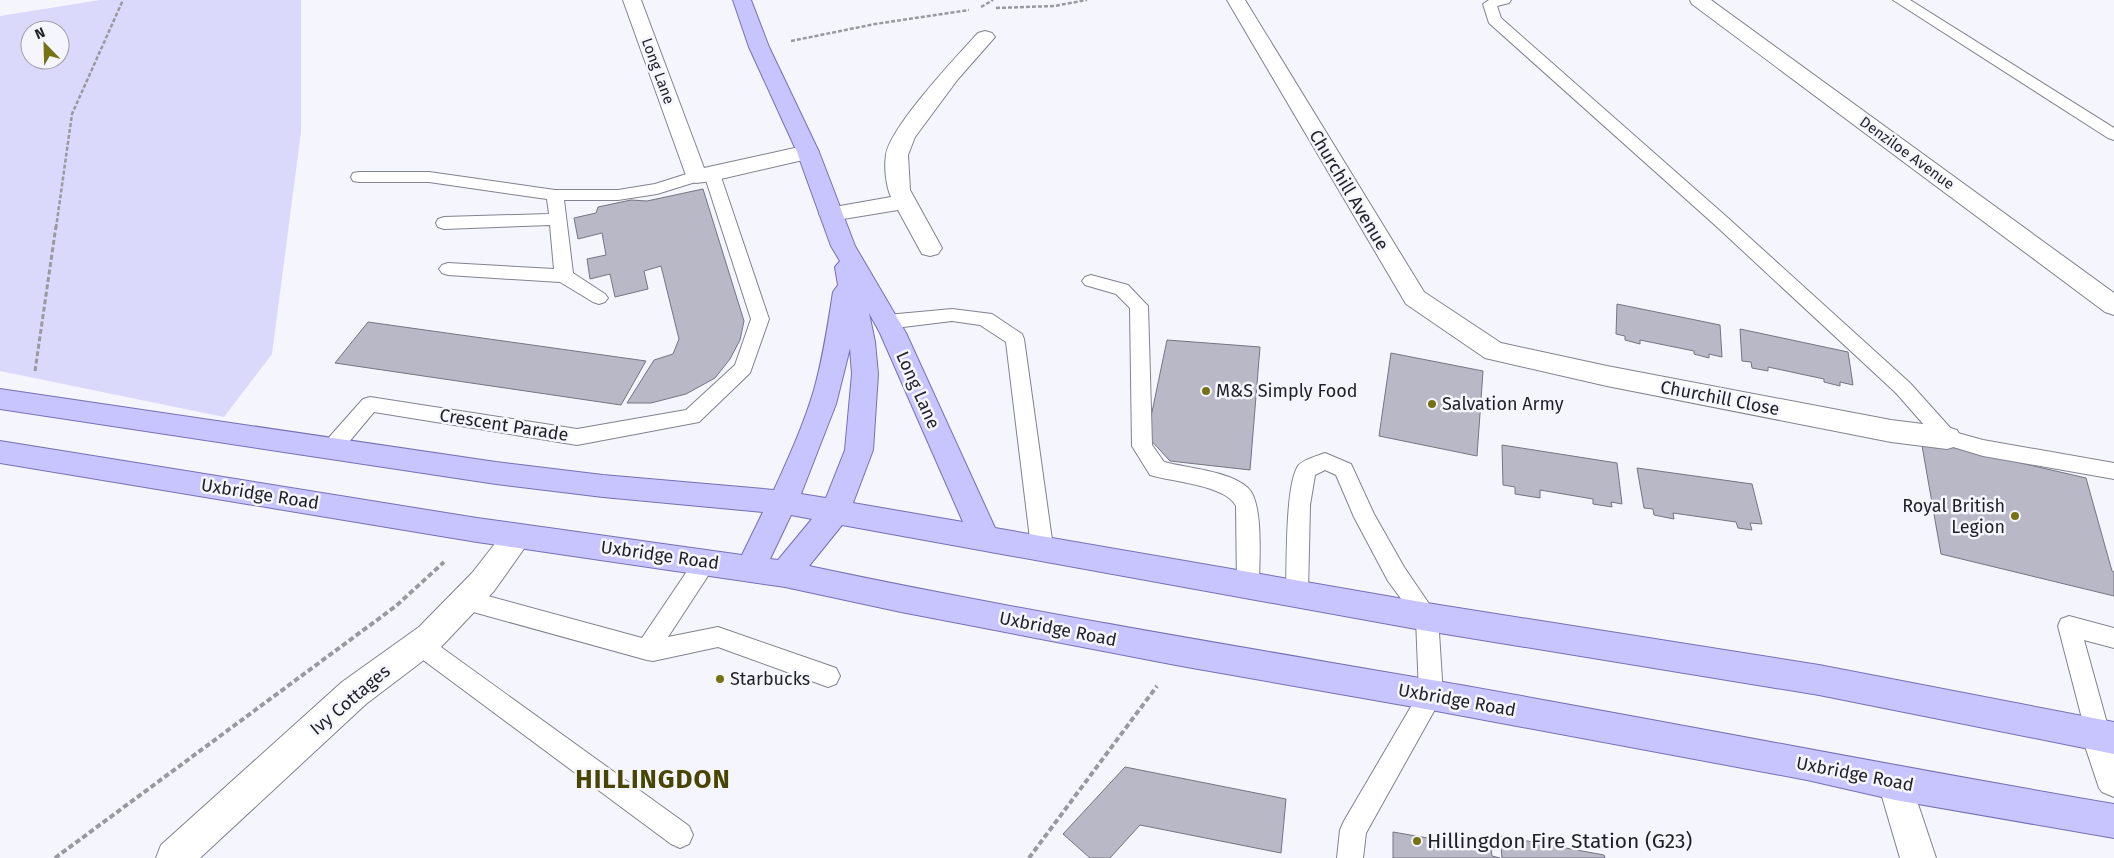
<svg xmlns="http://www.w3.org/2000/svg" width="2114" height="858" font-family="'Fira Sans',sans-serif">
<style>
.green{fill:#dad9fb;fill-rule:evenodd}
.building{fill:#b8b8c7;stroke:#747482}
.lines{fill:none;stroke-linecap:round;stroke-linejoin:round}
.service-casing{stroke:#828290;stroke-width:2}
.minor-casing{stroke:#828290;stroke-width:2}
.primary-casing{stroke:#7570b2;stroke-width:2}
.path-far2{stroke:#9999a0;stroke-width:2.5;stroke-dasharray:4 2;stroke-linecap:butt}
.path-far1{stroke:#9999a0;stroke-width:3;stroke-dasharray:5 2.5;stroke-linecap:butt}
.path{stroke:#9999a0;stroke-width:4;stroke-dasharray:5.5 3;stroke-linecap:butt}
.service{fill:#fff;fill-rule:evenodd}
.minor{fill:#fff;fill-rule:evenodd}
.primary{fill:#c8c4fe;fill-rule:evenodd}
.poi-dot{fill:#767214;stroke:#f5f5fe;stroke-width:2}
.labels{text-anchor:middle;stroke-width:5;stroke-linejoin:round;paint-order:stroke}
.far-street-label{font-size:15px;fill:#1f1f25;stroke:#f5f5fe}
.street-label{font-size:18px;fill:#1f1f25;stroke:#f5f5fe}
.poi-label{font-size:18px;fill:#1f1f25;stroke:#f5f5fe;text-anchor:start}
.near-poi-label{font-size:21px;fill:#1f1f25;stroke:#f5f5fe;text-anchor:start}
.near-district-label{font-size:26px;font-weight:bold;letter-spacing:1px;fill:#484502;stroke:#f5f5fe}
</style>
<rect width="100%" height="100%" fill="#f5f5fe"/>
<!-- green -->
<path class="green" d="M100 0H301V132L272 354 224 417 0 371V16ZM30 30H60V60H30Z"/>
<!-- building -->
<path class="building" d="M703 189 744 321 740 340 730 359 715 378 686 394 651 403H627L654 360 673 354 679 339 661 266 644 271 648 289 615 297 610 274 590 279 587 259 606 255 602 233 578 239 574 218 596 213 598 207 631 200 647 201Z
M1617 304 1720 325 1722 357 1709 354V358L1694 354V351L1640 340V344L1625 340V336L1616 334Z
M368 322 646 361 621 405 335 363Z
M1740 329 1848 352 1853 385 1840 382V386L1824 382V379L1768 367V371L1752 368 1751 362 1742 361Z
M1167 340 1260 347 1250 470 1170 461 1147 436Z
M1391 353 1483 371 1477 456 1379 436Z
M1921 440 2086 478 2112 571 2114 572V596L1941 554Z
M1502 445 1617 463 1622 504 1611 502 1612 507 1593 504V499L1540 490V498L1515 494V487L1503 485Z
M1637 468 1752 484 1762 524 1750 523 1752 530 1738 528 1736 522 1673 513 1674 519 1654 515 1653 509 1644 508Z
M1125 767 1286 799 1281 853 1140 825 1110 858H1090L1063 834Z
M1393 832 1491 849 1492 856 1500 858H1393Z
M1500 836 1604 855 1605 858H1502Z"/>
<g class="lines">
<!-- service casing -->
<g class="service-casing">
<path id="service" d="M1489 0H1511L1509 3 1497 6 1501 18 1728 218 1910 383 1954 432 1983 440 2114 463V479L1983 456 1940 443 1896 393 1716 226 1489 23 1483 4Z
M1893 0H1910L2114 128V140L2108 138Z
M712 169 718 170 720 174 769 319 750 373 699 422 577 445 374 412 338 455 331 457 324 455 321 449 324 443 363 399 370 397 577 429 686 410 735 365 751 319 704 174 706 170Z
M696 171 702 172 704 176 702 180 657 194 618 200H564L573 273 605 294 608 298 605 302 599 304 593 302 560 282 448 275 442 273 439 269 442 265 448 263 554 269 550 225 444 229 438 227 436 223 438 219 444 217 549 214 547 199 429 182H359L353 181 351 177 353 173 359 172H429L555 190H618L655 184Z
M1091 275 1128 285 1148 306 1152 445 1164 462C1187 468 1230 471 1248 488 1264 503 1259 562 1259 585L1256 592 1248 595 1240 592 1237 585 1236 506C1226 485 1172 482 1150 475L1132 446 1130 308 1116 294 1085 285 1082 281 1085 277Z
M952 309 992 314 1022 334 1024 339 1053 547 1050 553 1042 556 1034 553 1031 547 1006 342 980 325 952 321 887 329 880 327 878 322 880 317 887 315Z
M1325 453 1351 464 1374 514 1404 567 1438 617 1443 695 1366 833 1363 858H1337L1340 830 1344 821 1419 693 1416 619 1388 581 1354 517 1336 475 1325 470 1315 475 1310 505 1308 593 1305 600 1297 603 1289 600 1286 593C1287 567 1285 485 1298 466 1302 460 1317 456 1325 453Z
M706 553 714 555 717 562 668 637 718 627 836 668 840 676 836 684 828 687 718 647 653 661 647 660 466 610 458 607 455 600 458 593 466 590 642 638 698 555Z
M2069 616 2114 628V648L2084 640 2110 734 2107 742 2098 745 2089 742 2086 734 2058 626 2061 619Z
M419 634 427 637 689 826 693 835 689 844 680 848 671 844 411 651 407 644 411 637Z"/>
</g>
<!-- minor casing -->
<g class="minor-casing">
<path id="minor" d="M623 0H641L704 168 808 145 816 147 819 152 816 157 712 181 696 183 688 181Z
M1227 0H1245L1424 292 1501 343 1607 366 1891 420 1947 427 1957 430 1961 438 1957 446 1947 449 1891 442 1607 386 1485 358 1406 304Z
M1690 0H1711L2114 293V315L2105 312 1692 4Z
M985 31 992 33 995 37 958 79 915 137 908 155 910 190 942 248 938 254 930 256 922 254 898 210 831 221 823 219 819 214 823 209 891 197C886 186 884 167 886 155 890 127 957 56 978 33Z
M518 524 528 527 533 536 494 591 441 647 366 704 200 858H156L161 845 342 682 419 627 472 573 508 527Z
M2098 718 2110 723 2114 732V797L2102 792 2099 788 2081 734 2086 723Z
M1895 766 1907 771 1936 858H1900L1878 783 1883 771Z"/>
</g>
<!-- primary casing -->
<g class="primary-casing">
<path id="primary" d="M733 0H751L769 47 819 152 855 246 906 333 995 528 1427 603 1819 665 2114 722V754L1819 695 1427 631 842 525 809 566C1016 610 1224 644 1432 680 1660 720 1886 765 2114 804V838L1895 800 1807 780 1431 710 1181 666 901 612 785 587 477 542 0 463V441L477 518 742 555 763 512 603 497 496 484 0 409V389L496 462 603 475 774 490C789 457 804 424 814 390 823 358 828 325 833 292L838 285 835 267 840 261 831 246 797 152 749 47ZM869 313 880 333 963 522 853 503 873 450 878 374 875 342ZM850 348 852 374 845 450 826 498 801 494 836 404ZM791 515 812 519 778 560 770 559Z"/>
</g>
<!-- path-far2 -->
<path class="path-far2" d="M981 7 993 0
M996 8 1054 6 1087 0
M791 41 875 24 969 10
M56 228 72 114 123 0"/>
<!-- path-far1 -->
<path class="path-far1" d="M35 371 56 226"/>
<!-- path -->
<path class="path" d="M55 858 396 606 444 562
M1029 858 1157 686"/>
<!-- service -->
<use href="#service" class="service"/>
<!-- minor -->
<use href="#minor" class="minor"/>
<!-- primary -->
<use href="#primary" class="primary"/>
</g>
<!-- markers -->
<g class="poi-dot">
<circle cx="1206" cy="391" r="5"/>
<circle cx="1432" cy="404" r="5"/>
<circle cx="2015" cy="516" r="5"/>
<circle cx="720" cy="679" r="5"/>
<circle cx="1417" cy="841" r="5"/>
</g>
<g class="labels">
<!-- far-street labels -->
<g class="far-street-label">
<text transform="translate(658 71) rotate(70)" y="5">Long Lane</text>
<text transform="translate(1907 153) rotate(36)" y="5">Denziloe Avenue</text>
</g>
<!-- street labels -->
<g class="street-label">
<text transform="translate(1349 190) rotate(59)" y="6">Churchill Avenue</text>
<text transform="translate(918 390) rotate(66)" y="6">Long Lane</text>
<text transform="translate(1720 398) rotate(11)" y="6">Churchill Close</text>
<text transform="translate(504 425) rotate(9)" y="6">Crescent Parade</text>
<text transform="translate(260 494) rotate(9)" y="6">Uxbridge Road</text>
<text transform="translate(660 555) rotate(8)" y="6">Uxbridge Road</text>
<text transform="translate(1058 629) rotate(11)" y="6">Uxbridge Road</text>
<text transform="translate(350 700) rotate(-40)" y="6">Ivy Cottages</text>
<text transform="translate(1457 700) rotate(10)" y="6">Uxbridge Road</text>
<text transform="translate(1855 774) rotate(11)" y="6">Uxbridge Road</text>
</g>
<!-- poi labels -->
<g class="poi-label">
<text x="1216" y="397">M&amp;S Simply Food</text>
<text x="1442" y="410">Salvation Army</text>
<text x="2005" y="512" text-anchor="end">Royal British<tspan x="2005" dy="21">Legion</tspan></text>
<text x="730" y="685">Starbucks</text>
</g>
<!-- near-poi labels -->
<g class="near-poi-label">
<text x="1427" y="848">Hillingdon Fire Station (G23)</text>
</g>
<!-- near-district labels -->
<g class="near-district-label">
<text x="653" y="788">HILLINGDON</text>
</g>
</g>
<!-- north arrow -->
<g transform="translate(45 45) rotate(337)"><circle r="24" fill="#f5f5fe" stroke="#9f9fa7"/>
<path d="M0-4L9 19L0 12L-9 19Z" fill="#767214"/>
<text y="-8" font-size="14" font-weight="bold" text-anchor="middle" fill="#1f1f25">N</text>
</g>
</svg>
